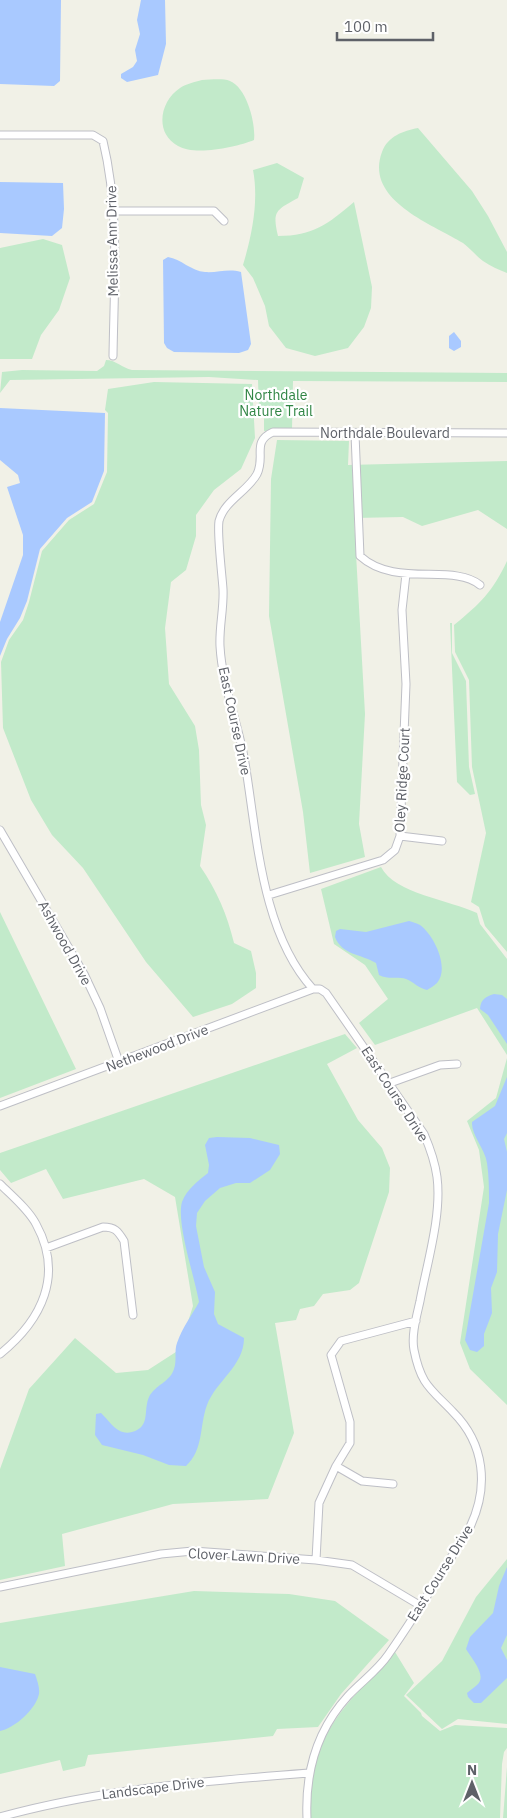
<svg xmlns="http://www.w3.org/2000/svg" width="507" height="1818" font-family="'IBM Plex Sans',sans-serif">
<style>
.green{fill:#c2eaca}
.water{fill:#a9c9ff}
.lines{fill:none;stroke-linecap:round;stroke-linejoin:round}
.minor-casing{stroke:#bebfc6;stroke-width:9}
.minor{stroke:#fff;stroke-width:7}
.labels{text-anchor:middle;stroke-width:4.5;stroke-linejoin:round;paint-order:stroke}
.street-label{font-size:14px;fill:#5e6168;stroke:#fff}
.park-label{font-size:14px;fill:#308544;stroke:#fff}
</style>
<rect width="100%" height="100%" fill="#f1f1e7"/>
<!-- green -->
<path class="green" d="M202 80C210 80 222 78 230 81 247 88 256 124 254 140 237 147 195 156 178 146 154 133 160 101 180 88 186 84 195 82 202 80Z
M418 128 472 191 488 216 507 252V273C499 270 490 266 483 261 476 256 470 248 463 243 432 224 364 200 382 152 388 136 403 131 418 128Z
M277 163 304 178 298 198C276 210 272 211 278 236 313 236 328 224 354 202L372 287 371 308 364 327 348 348 315 356 286 348 269 326 265 306 253 278 243 265C252 235 259 201 253 170Z
M43 239 62 245 70 278 59 310 41 335 32 359H0V248Z
M106 360C116 360 122 368 132 370L507 373V382L293 381 292 429 264 431V418L259 412 258 380 209 377 10 380 0 393 2 372 22 370 97 371 104 366Z
M154 382 252 384 255 438 241 469 214 490 196 515V536L186 570 171 582 165 628 169 684 195 726 199 750 201 805 206 825 200 866C217 891 227 914 234 943L251 951 256 973V988L232 1004 193 1017 146 962 83 868 52 835 31 800 3 728 1 662 9 640 23 620 29 602 42 551 69 520 94 504 107 472 108 413 105 410 108 389Z
M277 440 349 441 348 465 507 461V529L478 510 422 526 403 517 354 518 365 714 359 824 365 857 310 873 303 812 269 616 271 479Z
M507 561V952L485 926 479 907 471 902 486 833 472 767 469 680 455 652 454 625C480 604 493 591 507 561Z
M450 623H452V653L466 681 469 767 475 794 470 795 457 782Z
M381 867C395 894 450 900 477 913L480 924 507 959V1055L477 1008 375 1045 359 1023 388 999 365 965 334 944 321 889Z
M0 912 76 1069 0 1098Z
M345 1034 357 1048 327 1064 358 1120 382 1148 390 1168 389 1192 359 1283 350 1290 323 1294 314 1306 300 1309 296 1320 275 1323 294 1433 268 1499 173 1504 62 1534 65 1566 0 1580V1469L29 1389 75 1338 116 1373 148 1370 179 1350 193 1306 175 1197 144 1179 63 1199 46 1169 11 1183 0 1170V1153Z
M507 1058V1405L470 1369 460 1343 484 1187 479 1150 467 1121 496 1098Z
M507 1559V1724L458 1719 442 1729 406 1695 442 1661 476 1597Z
M194 1591 289 1594 335 1601 389 1640 341 1694 318 1727 277 1729 273 1736 88 1755 85 1766 63 1771 60 1760 0 1774V1623Z
M395 1652 414 1683 404 1696 421 1713 422 1716 440 1731 455 1725 507 1728V1748L504 1752 502 1764 500 1818H311C307 1753 330 1719 374 1675 382 1667 388 1659 395 1652Z
M507 1767V1818H503Z"/>
<!-- water -->
<path class="water" d="M0 0H61L60 81 54 86 0 84Z
M141 0H165L166 44 158 75 127 82 121 78V74L133 67 137 61 135 50 140 34 137 20Z
M0 182 63 183 64 209 62 228 52 236 0 233Z
M168 257C181 259 191 271 205 272 218 273 228 268 241 272L251 344 248 350 239 353 174 352 167 348 164 343 163 260Z
M454 332 461 341V347L454 351 449 348V336Z
M0 408 105 413 104 471 92 502 67 518 40 549 27 601 20 618 7 639 0 656V622L23 555V535L7 487 20 483 18 475 0 460Z
M409 921C412 922 417 923 420 925 434 935 450 968 437 983 434 986 430 988 427 990 418 988 414 982 406 979 397 976 388 980 379 975L376 963C361 954 342 955 335 937L336 931 340 929 366 932Z
M494 994 502 995 507 999V1044L488 1015 480 1009C481 999 485 997 494 994Z
M507 1077V1133L504 1139 507 1152V1190L498 1234 497 1272 491 1288 492 1313 484 1334V1346L477 1352 470 1350 465 1340 489 1203C489 1190 489 1176 487 1163 485 1149 471 1135 472 1122L495 1106Z
M217 1137 250 1138 279 1145 280 1154 270 1170 250 1183H236L220 1188 205 1201 197 1213 196 1226 204 1267 215 1292 214 1314 218 1324 244 1338C244 1366 216 1381 207 1405 199 1427 204 1449 186 1466L169 1465 143 1455 102 1445 95 1435 96 1414 101 1413C110 1421 117 1436 132 1432 151 1427 143 1410 149 1397 155 1385 170 1382 174 1369 177 1361 174 1351 177 1343 182 1328 192 1315 199 1302 195 1278 176 1223 182 1202 187 1189 198 1181 208 1173L209 1165 205 1145 209 1138Z
M507 1567V1635L501 1648 507 1660V1678L481 1703H474L468 1697 467 1693C470 1690 474 1688 477 1685 488 1676 471 1658 466 1649L470 1637 493 1613 499 1586Z
M0 1667 35 1674C37 1680 40 1688 39 1694 36 1709 15 1728 0 1731Z"/>
<g class="lines">
<!-- minor casing -->
<g class="minor-casing">
<path id="minor" d="M0 135H93L103 141C120 211 114 285 113 356
M114 211H214L224 221
M355 434 360 556C395 588 453 563 480 585
M0 830 84 974 100 1008 119 1062
M400 836 442 841
M269 895 383 860 395 850 400 836 406 684 402 610 406 574
M390 1083 440 1065 457 1064
M0 1106 313 989
M0 1184C12 1196 28 1209 36 1224 64 1275 42 1320 0 1354
M46 1248 103 1227C115 1227 118 1231 124 1241L133 1315
M336 1466 362 1481 393 1484
M316 1560 319 1503 336 1466 350 1443V1422L331 1355 341 1341 416 1321
M0 1587 161 1554 193 1551 316 1560 352 1565 421 1606
M0 1817C101 1789 205 1781 309 1773
M307 1818C305 1772 317 1730 348 1696 361 1682 378 1670 388 1655 417 1614 443 1570 470 1527 489 1487 485 1444 453 1412 430 1388 421 1385 414 1350 411 1335 417 1315 420 1301 427 1263 442 1215 437 1177 435 1162 430 1148 424 1134L326 993 320 989H313C260 931 257 831 244 757 237 720 222 684 220 646 219 627 224 608 223 589 222 574 217 534 219 521 224 501 248 491 257 474 266 456 251 442 273 432L507 433"/>
</g>
<!-- minor -->
<use href="#minor" class="minor"/>
</g>
<g class="labels">
<!-- street labels -->
<g class="street-label">
<text transform="translate(112 241) rotate(-91)" y="5">Melissa Ann Drive</text>
<text x="385" y="438">Northdale Boulevard</text>
<text transform="translate(235 721) rotate(78)" y="5">East Course Drive</text>
<text transform="translate(402 780) rotate(-87)" y="5">Oley Ridge Court</text>
<text transform="translate(65 943) rotate(61)" y="5">Ashwood Drive</text>
<text transform="translate(157 1048) rotate(-21)" y="5">Nethewood Drive</text>
<text transform="translate(395 1094) rotate(57)" y="5">East Course Drive</text>
<text transform="translate(244 1556) rotate(3)" y="5">Clover Lawn Drive</text>
<text transform="translate(440 1573) rotate(-58)" y="5">East Course Drive</text>
<text transform="translate(153 1788) rotate(-7)" y="5">Landscape Drive</text>
</g>
<!-- park labels -->
<g class="park-label">
<text x="276" y="400">Northdale<tspan x="276" dy="16">Nature Trail</tspan></text>
</g>
</g>
<!-- north arrow -->
<g transform="translate(472 1783)" stroke="#ffffff" stroke-width="4" paint-order="stroke">
<path d="M0-4L9 19L0 12L-9 19Z" fill="#5e6168"/>
<text y="-8" font-size="14" font-weight="bold" text-anchor="middle" fill="#5e6168">N</text>
</g>
<!-- scale -->
<path d="M337 32v8h96v-8" fill="none" stroke="#5e6168" stroke-width="2.5"/>
<text x="344" y="32" font-size="15" fill="#5e6168" stroke="#ffffff" stroke-width="4" paint-order="stroke">100 m</text>
</svg>
